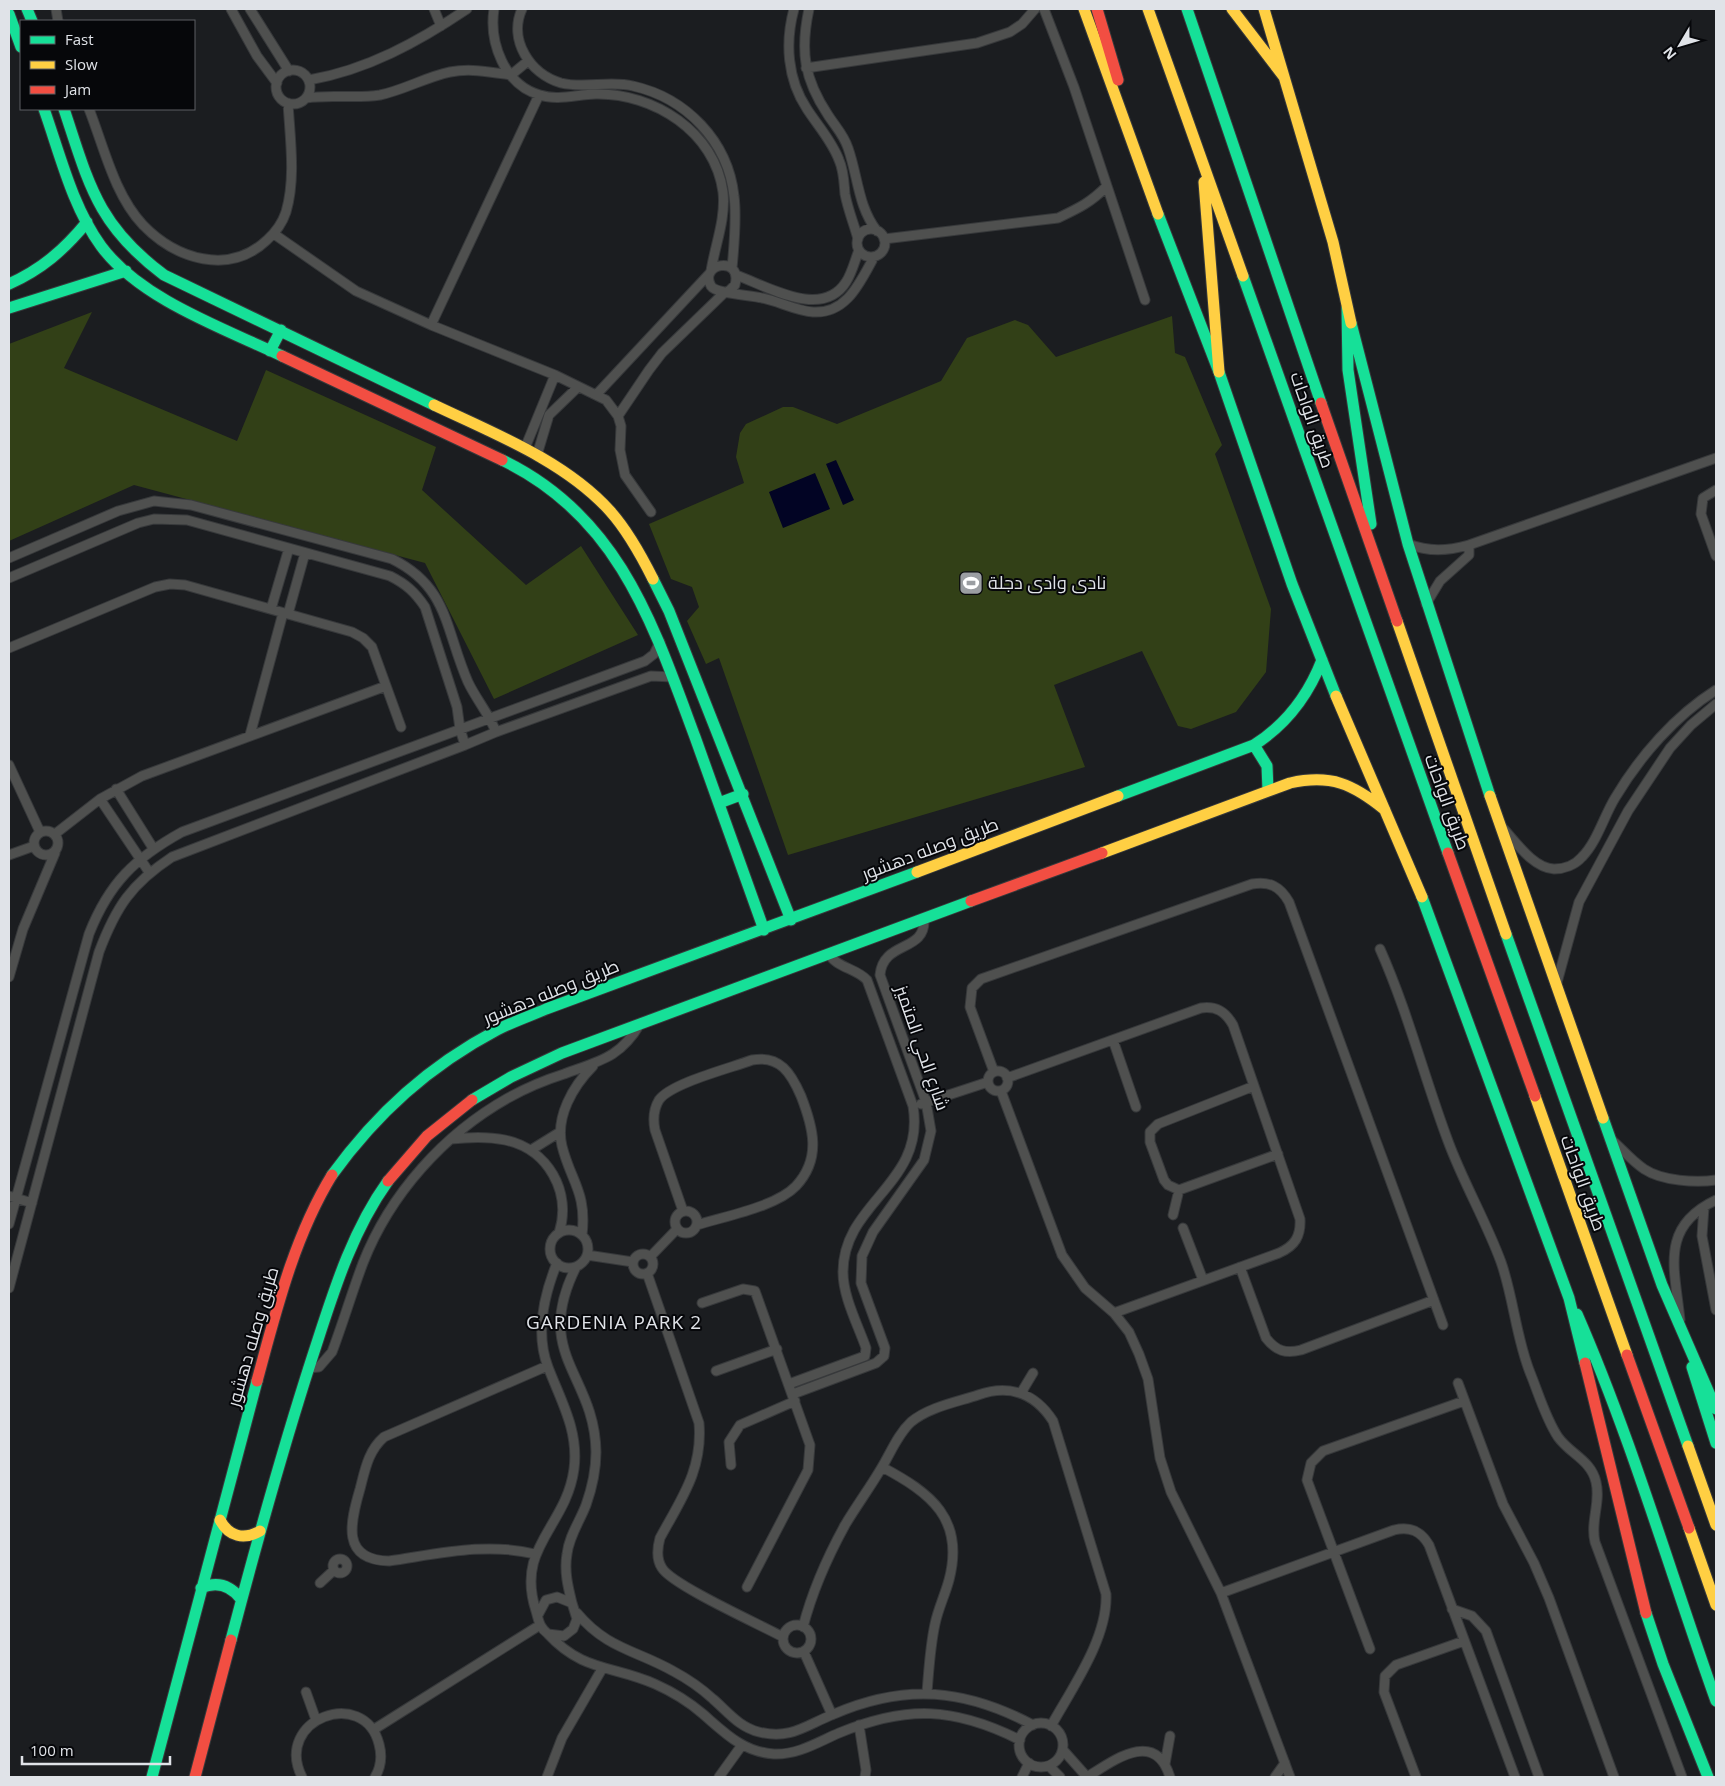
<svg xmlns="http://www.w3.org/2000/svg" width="1725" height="1786" font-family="'Open Sans',Cairo,sans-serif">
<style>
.green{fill:#324017}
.water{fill:#020424}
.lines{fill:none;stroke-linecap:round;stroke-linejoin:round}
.street-casing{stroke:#37393b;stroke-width:11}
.fast-casing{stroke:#37393b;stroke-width:13}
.slow-casing{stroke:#37393b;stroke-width:13}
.jam-casing{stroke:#37393b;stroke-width:13}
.street{stroke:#4f504f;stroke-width:9}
.fast{stroke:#16e098;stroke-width:11}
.slow{stroke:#ffcf43;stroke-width:11}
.jam{stroke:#f24e42;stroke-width:11}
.labels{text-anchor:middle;stroke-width:4;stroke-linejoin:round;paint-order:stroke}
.street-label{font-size:18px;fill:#e0e3e8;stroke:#06070a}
.poi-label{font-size:18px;fill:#e0e3e8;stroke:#06070a;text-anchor:start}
.neighbourhood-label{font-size:19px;letter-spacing:1px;fill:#e0e3e8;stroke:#06070a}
</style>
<rect width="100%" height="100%" fill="#1b1d20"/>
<!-- green -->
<path class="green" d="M92 312 64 368 237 441 266 370 436 447 422 490 526 585 581 546 638 635 494 699 425 563 134 485 9 541V344Z
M1172 316 1175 353 1185 357 1222 445 1215 454 1271 609 1266 672 1236 712 1191 729 1178 726 1142 651 1054 685 1085 767 788 855 719 658 706 664 687 621 699 607 692 587 671 579 649 524 744 483 736 457 740 433 746 424 783 407H793L837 424 941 381 967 338 1015 320 1028 325 1056 357Z"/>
<!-- water -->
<path class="water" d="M836 460 854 500 843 505 826 464Z
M815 473 830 509 783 528 769 492Z"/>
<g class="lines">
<!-- street casing -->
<g class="street-casing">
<path id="street" d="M56 9 58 21
M231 9 257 56 277 83
M250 9 289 71
M434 9 441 26
M494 9C489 42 504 85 540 95 558 101 578 94 596 94 654 93 715 132 723 192 726 219 715 245 711 271
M522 9C508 40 530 74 561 83 585 89 609 80 633 86 686 98 728 141 734 196 737 218 734 246 732 268
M794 9C785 42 787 79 807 109 818 126 832 141 839 160 844 171 844 183 845 194 848 210 854 224 858 239
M809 9C800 51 804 79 828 115 835 126 844 135 848 148 858 176 858 207 877 231
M1044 9 1074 87 1145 300
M806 68 977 43 1010 32 1022 24 1035 9
M276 87a17 17 0 1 1 34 0a17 17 0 1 1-34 0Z
M309 80C367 70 418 42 467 9
M306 98C331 94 355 99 380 95 404 90 426 77 450 72 470 68 491 72 511 75L528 61
M89 109C104 147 114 194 143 225 176 259 229 276 267 240 276 232 282 224 286 212 296 178 290 138 288 103
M857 243a14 14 0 1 1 28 0a14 14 0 1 1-28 0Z
M274 234 356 291 431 325 555 375 606 400 618 416 621 426 620 450 625 475 651 512
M884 239 1058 218C1079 208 1090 203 1107 186
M736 275C767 286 822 320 846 282 852 273 855 260 859 250
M728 292 735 285C743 255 698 263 711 286 716 294 751 295 762 298 778 301 796 311 813 312 847 314 860 282 874 257
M431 325 539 95
M596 395 710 273
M618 416 649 370 662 353 724 293
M525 448 555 375
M537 455 549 415 578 387
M1716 490 1703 498 1701 514 1716 556
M1408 544C1429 552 1447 551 1469 545L1716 458
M9 558 118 511 154 501 191 505 392 559C449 587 445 630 468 682 476 699 489 714 496 732
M9 578 138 523 154 519 187 520 390 576C406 584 415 592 425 607L457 707 460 729 465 745
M1426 604 1440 581 1469 555V545
M271 609 289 548
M288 614 305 553
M9 648 155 587 170 584 185 585 352 632 363 638 372 647 401 727
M250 735 283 613
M9 765 40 832
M116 789 153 848
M100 799 149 872
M1502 827C1516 842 1533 868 1554 869 1564 869 1575 865 1582 857 1597 842 1604 816 1615 798 1640 756 1675 716 1716 690
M34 843a12 12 0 1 1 24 0a12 12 0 1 1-24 0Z
M55 834 100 799 142 776 386 686
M9 855 34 846
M1380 949C1408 1012 1424 1077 1448 1141 1463 1182 1486 1221 1501 1262 1514 1299 1516 1339 1531 1375 1539 1395 1546 1419 1558 1437 1570 1454 1591 1460 1596 1482 1601 1503 1590 1521 1595 1542L1682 1777
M9 977 23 929 55 853
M1556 986 1579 902 1628 811 1670 748 1691 725 1716 704
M1113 1040 1136 1107
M988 1081a10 10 0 1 1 20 0a10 10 0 1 1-20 0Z
M994 1072 970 1007 972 988 981 979 1252 884C1269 881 1280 886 1289 902L1443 1325
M1007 1078 1201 1008C1216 1006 1225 1011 1233 1025L1300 1219C1301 1236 1295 1246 1279 1253L1114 1313
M1254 1086 1158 1124 1150 1132V1142L1164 1180 1168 1185 1179 1190 1278 1154
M1001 1091 1062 1255 1085 1288 1114 1313 1129 1332 1139 1354 1148 1379 1160 1458 1171 1492 1221 1593 1290 1777
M921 1104 988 1082
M451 1139C469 1137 487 1136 505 1140 548 1149 572 1192 559 1233
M1612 1140C1623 1150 1632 1161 1644 1169 1662 1181 1696 1183 1716 1180
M531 1150 560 1132
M9 1196 32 1203
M1704 1207 1702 1236 1716 1310
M675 1222a11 11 0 1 1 22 0a11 11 0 1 1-22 0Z
M683 1211 655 1130C653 1120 653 1110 659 1100 671 1083 731 1068 752 1060 780 1055 791 1073 801 1096 813 1127 822 1158 796 1186 776 1207 725 1216 697 1225
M1173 1215 1179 1190
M9 1224 89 934C109 883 135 858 182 832L645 661 654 654 660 642
M1183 1228 1203 1280
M550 1249a19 19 0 1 1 38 0a19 19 0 1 1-38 0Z
M582 1235C587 1192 571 1182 562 1146 555 1117 573 1086 593 1066
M633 1264a10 10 0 1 1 20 0a10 10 0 1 1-20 0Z
M587 1255 633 1262
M650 1257 677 1229
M1240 1267 1266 1338C1276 1351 1286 1354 1301 1350L1434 1300
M647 1273 699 1423C703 1470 681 1499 660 1538 657 1549 656 1559 662 1568 672 1585 761 1625 783 1637
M9 1288 99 952C116 907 131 884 172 857L465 745 496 732 651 676 673 677
M702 1303 743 1289 755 1291 810 1445 808 1470 747 1587
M1680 1320C1675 1269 1659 1227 1716 1200
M308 1368 319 1367 332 1352C343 1323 352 1292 363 1263 390 1194 444 1134 508 1098 526 1088 545 1080 564 1074 599 1061 620 1058 640 1024
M716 1371 777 1349
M1458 1383 1503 1504 1534 1563 1549 1598 1614 1777
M789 1384 865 1356 866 1348C858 1325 843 1297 843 1272 843 1202 926 1184 913 1106L867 980C856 968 837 968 829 954
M1021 1393 1033 1373
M793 1394 876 1363 884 1356 885 1348 861 1283 862 1256 873 1232 924 1160 931 1131 926 1102 880 975C883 940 926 953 924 919
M731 1465 729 1442 740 1425 795 1401
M882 1467C931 1493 965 1519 949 1580 945 1595 938 1609 935 1624 930 1647 929 1669 927 1692
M535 1554C486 1542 438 1554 389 1561 341 1560 350 1523 360 1489 365 1470 368 1451 384 1437L547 1366
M333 1566a7 7 0 1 1 14 0a7 7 0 1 1-14 0Z
M320 1583 334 1570
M1221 1593 1394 1530C1410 1526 1421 1531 1429 1545L1515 1777
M572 1603C568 1587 564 1571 567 1554 569 1536 580 1521 586 1505 592 1488 596 1470 596 1452 595 1374 532 1355 576 1267
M1452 1609 1472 1616 1486 1631 1539 1777
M577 1613C607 1649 636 1650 673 1671 688 1679 701 1688 713 1699 728 1712 739 1727 759 1732 791 1740 806 1725 834 1714 906 1683 965 1689 1033 1725
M538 1615 546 1600 557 1597 572 1603 577 1619 573 1629 564 1636 548 1634C539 1627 539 1621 536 1611 515 1546 566 1528 574 1469 579 1431 561 1401 548 1367 535 1333 544 1295 557 1263
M783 1639a14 14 0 1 1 28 0a14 14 0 1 1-28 0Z
M803 1627C812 1592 828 1556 845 1525 857 1505 871 1486 882 1467 891 1452 898 1434 911 1422 929 1407 957 1402 978 1395 1009 1384 1035 1393 1053 1421L1106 1594C1108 1638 1072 1688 1051 1726
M548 1634C583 1672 612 1665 655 1684 673 1692 689 1702 703 1714 725 1733 743 1752 774 1754 798 1755 818 1742 839 1733 907 1705 954 1707 1020 1740
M1370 1649 1307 1480 1311 1463 1323 1451 1464 1401
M804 1652 832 1715
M306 1692 316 1720
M1019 1745a22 22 0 1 1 44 0a22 22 0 1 1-44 0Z
M859 1725 866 1770 865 1777
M373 1730 540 1625
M1063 1750 1087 1777
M1165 1764 1170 1736
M1049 1766 1060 1777
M302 1777C273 1719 364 1686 379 1744 382 1755 381 1767 375 1777
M547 1777 562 1738 602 1669
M719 1777 742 1745
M1022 1777 1029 1763
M1087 1777C1113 1761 1155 1728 1170 1777
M1275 1777 1285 1763
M1416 1777 1384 1692 1385 1676 1396 1665 1464 1641"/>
</g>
<!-- fast casing -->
<g class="fast-casing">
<path id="fast" d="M27 9 32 21
M1187 9 1321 403
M9 14 21 47
M44 109C60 154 72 206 101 246 140 299 223 328 282 356
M64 109C89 184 97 225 164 275L434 405
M1158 214 1219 372 1292 584 1336 696
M1243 276 1448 853
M9 284C42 269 64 250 87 222
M9 308 126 271
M1347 308 1348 370 1371 524
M1351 323 1408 544 1490 796
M270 351 281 330
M502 460C619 516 653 624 695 737 718 801 741 866 764 930
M653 579 669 611 791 920
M1254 745 1267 766 1268 790
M1118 796 1254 745C1287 724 1308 696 1322 660
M719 803 743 794
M1422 897 1569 1298 1585 1363
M1506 934 1688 1446
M472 1100 511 1077 562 1053 971 901
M1603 1118 1662 1285 1716 1409
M332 1175C377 1113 429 1066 497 1030 512 1022 530 1016 546 1009L917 872
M1577 1314C1632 1440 1670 1572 1716 1701
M1692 1367 1716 1443
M201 1588C217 1581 230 1585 241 1599
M1646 1613 1663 1664 1708 1777
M231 1640C256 1545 282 1451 312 1358 332 1297 350 1234 388 1181
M152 1777 257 1381"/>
</g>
<!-- slow casing -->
<g class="slow-casing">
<path id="slow" d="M1084 9 1158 214
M1148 9 1243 276
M1232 9 1284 77
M1264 9 1333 242 1351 323
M1204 182 1219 372
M434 405C493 433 565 461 610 511 628 531 641 555 653 579
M1397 621 1506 934
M1336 696 1422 897
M1490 796 1603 1118
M1102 853 1290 783C1331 774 1353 784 1385 810
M917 872 1118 796
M1535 1096 1627 1355
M1688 1446 1716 1525
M220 1520C229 1537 244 1540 260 1531
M1689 1528 1716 1605"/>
</g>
<!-- jam casing -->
<g class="jam-casing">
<path id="jam" d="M1097 9 1118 80
M282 356 502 460
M1321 403 1397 621
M1448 853 1535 1096
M971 901 1102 853
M388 1181 427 1136 472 1100
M1627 1355 1689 1528
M1585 1363 1646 1613
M257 1381C276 1311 294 1237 332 1175
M195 1777 231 1640"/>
</g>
<!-- street -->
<use href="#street" class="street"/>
<!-- fast -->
<use href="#fast" class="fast"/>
<!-- slow -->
<use href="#slow" class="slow"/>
<!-- jam -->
<use href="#jam" class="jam"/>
</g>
<!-- icons -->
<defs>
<g id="stadium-square" transform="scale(1.25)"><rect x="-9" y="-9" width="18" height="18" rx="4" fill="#9b9ea2" stroke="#06070a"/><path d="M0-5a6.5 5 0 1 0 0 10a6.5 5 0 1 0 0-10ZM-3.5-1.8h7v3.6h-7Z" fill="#fff"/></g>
</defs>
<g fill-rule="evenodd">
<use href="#stadium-square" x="971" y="583"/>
</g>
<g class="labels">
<!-- street labels -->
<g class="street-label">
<text transform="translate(1312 420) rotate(71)" y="6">طريق الواحات</text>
<text transform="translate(1447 802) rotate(70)" y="6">طريق الواحات</text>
<text transform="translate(930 849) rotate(-21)" y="6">طريق وصله دهشور</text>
<text transform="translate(551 992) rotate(-22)" y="6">طريق وصله دهشور</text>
<text transform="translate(922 1048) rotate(71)" y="6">شارع الحي المتميز</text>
<text transform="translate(1583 1183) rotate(70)" y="6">طريق الواحات</text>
<text transform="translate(253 1337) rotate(-74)" y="6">طريق وصله دهشور</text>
</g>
<!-- poi labels -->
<g class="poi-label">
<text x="988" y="589">نادى وادى دجلة</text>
</g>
<!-- neighbourhood labels -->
<g class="neighbourhood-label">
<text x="614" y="1329">GARDENIA PARK 2</text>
</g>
</g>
<!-- border -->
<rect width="1725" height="1786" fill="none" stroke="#e0e3e8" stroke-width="20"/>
<!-- legend -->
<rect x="20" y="20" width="175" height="90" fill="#06070a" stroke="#5d5f63"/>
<rect x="30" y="36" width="25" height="8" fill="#16e098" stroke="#5d5f63"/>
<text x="65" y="45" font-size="15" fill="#e0e3e8">Fast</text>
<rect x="30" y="61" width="25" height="8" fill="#ffcf43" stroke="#5d5f63"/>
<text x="65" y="70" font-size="15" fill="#e0e3e8">Slow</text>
<rect x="30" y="86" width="25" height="8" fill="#f24e42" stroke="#5d5f63"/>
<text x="65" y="95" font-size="15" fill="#e0e3e8">Jam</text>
<!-- north arrow -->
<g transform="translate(1680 45) rotate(232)" stroke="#06070a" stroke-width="4" paint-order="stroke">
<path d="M0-4L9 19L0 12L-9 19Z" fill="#e0e3e8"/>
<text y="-8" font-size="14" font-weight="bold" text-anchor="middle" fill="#e0e3e8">N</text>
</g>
<!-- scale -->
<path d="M22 1756v8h148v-8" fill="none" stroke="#e0e3e8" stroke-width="2.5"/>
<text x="30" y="1756" font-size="15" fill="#e0e3e8" stroke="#06070a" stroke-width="4" paint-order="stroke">100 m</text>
</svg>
